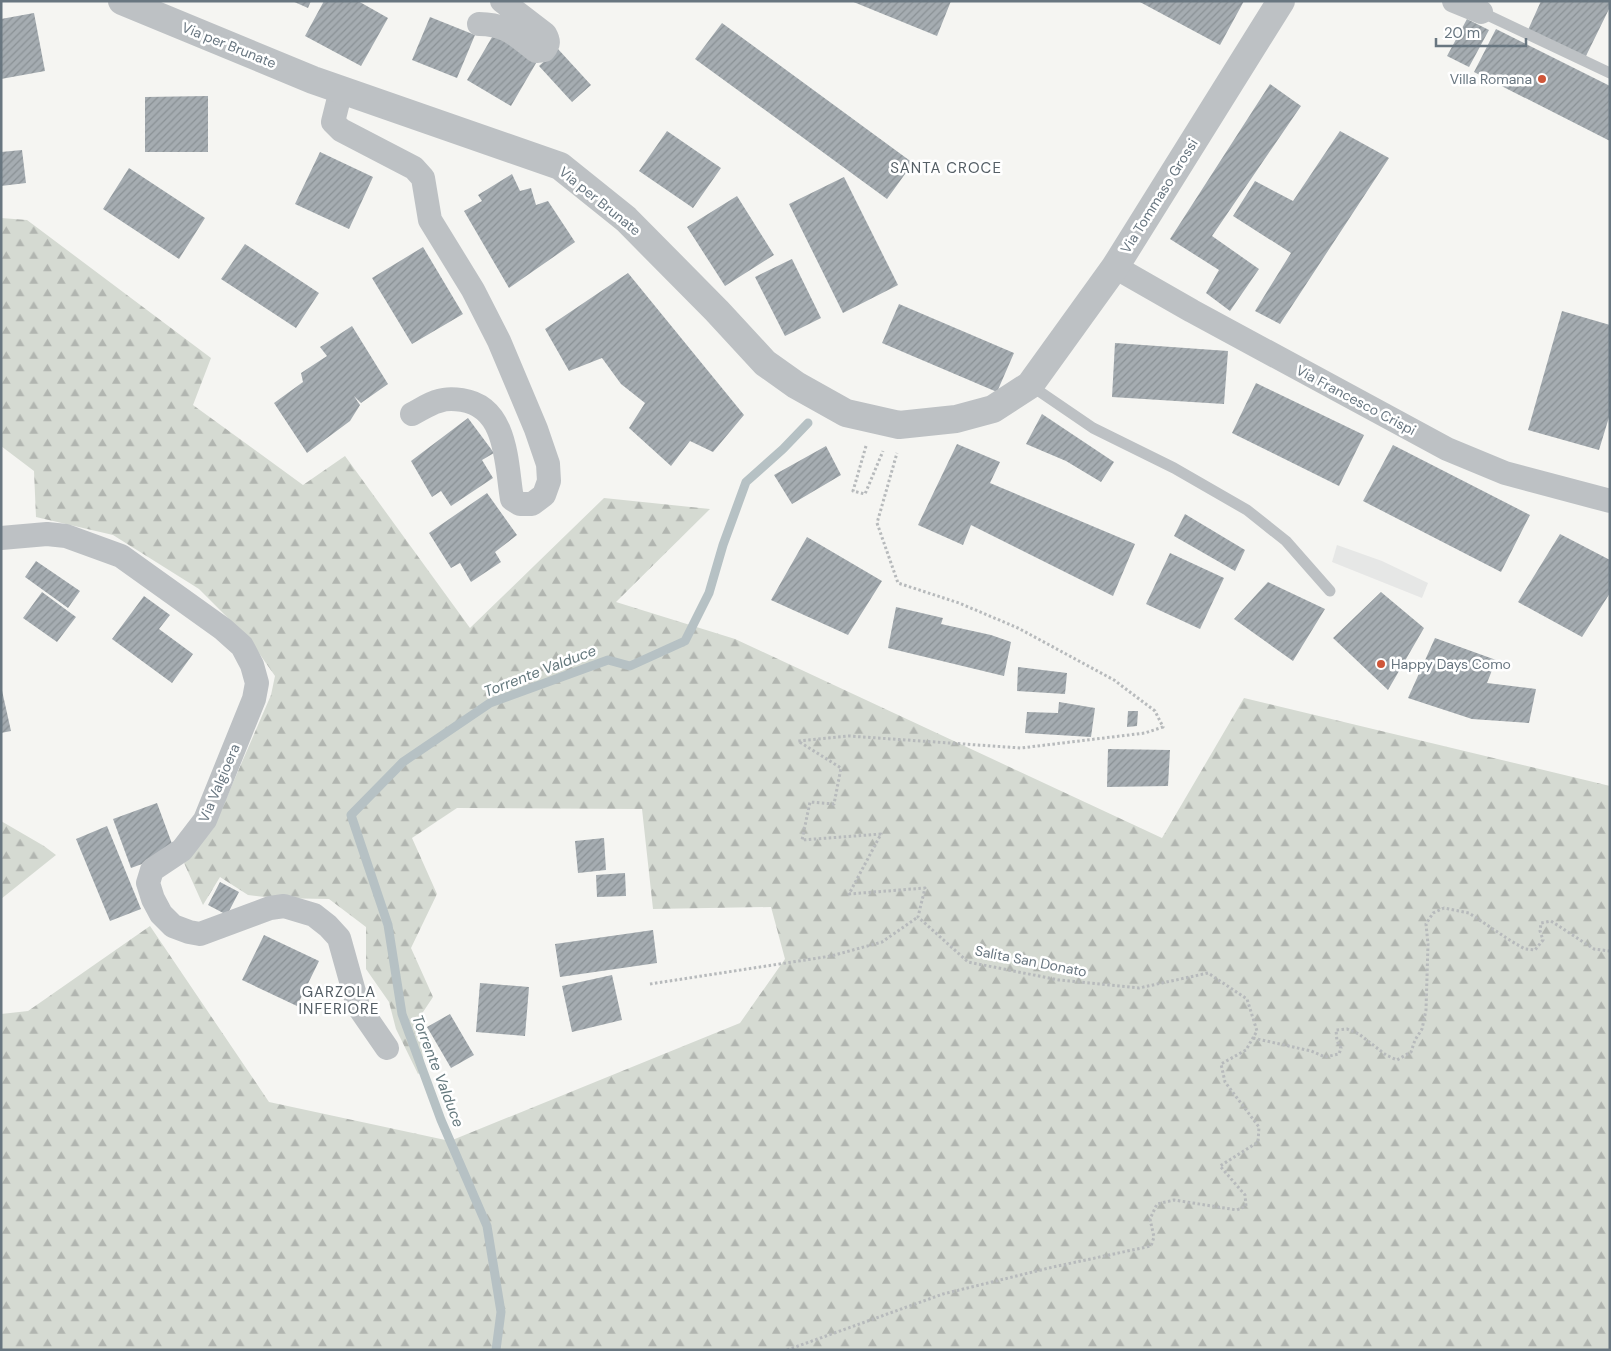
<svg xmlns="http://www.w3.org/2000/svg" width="1611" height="1351" font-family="'DM Sans',sans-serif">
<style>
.built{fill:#e6e7e6}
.forest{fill:url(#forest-firs)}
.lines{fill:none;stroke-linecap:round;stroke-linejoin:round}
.stream{stroke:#b6c1c4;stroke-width:9}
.building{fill:url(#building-hatch)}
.path{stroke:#b7babc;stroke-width:3;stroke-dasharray:2.5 2.5;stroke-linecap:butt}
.service{stroke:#bdc1c4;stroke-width:11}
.minor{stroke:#bdc1c4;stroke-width:24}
.tertiary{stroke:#bdc1c4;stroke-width:28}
.poi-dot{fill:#cf5639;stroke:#fff;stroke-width:2}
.labels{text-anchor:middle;stroke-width:5;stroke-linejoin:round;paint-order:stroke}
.street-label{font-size:14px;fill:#687680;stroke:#fff}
.poi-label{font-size:14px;fill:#687680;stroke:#fff;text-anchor:end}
.neighbourhood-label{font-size:15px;letter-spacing:1px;fill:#555f66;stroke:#fff}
.water-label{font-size:15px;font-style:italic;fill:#63777c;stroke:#fff}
</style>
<defs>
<pattern id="forest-firs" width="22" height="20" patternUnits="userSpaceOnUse" patternTransform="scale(1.25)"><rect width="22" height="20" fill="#d5dad2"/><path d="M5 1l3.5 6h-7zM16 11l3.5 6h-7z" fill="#b1b5b0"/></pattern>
<pattern id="building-hatch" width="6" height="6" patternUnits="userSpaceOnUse" patternTransform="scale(1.25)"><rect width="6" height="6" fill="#a5acb1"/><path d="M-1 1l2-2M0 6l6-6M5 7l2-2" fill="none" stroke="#8a9195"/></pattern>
</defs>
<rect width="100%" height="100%" fill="#f5f5f2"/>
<!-- built -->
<path class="built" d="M1337 545 1382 561 1428 583 1422 598 1332 562Z"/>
<!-- forest -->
<path class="forest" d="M1 218 27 220 211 358 193 405 303 485 345 456 470 628 604 498 710 509 616 602 735 639 1162 838 1244 698 1610 786V1350H1V1014L28 1011 150 926 269 1102 450 1141 740 1023 785 959 771 907 653 909 642 809 457 808 412 838 437 894 411 948 433 997 417 1021 425 1069 418 1074 396 1029 389 1002 366 969V927L329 899 273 898 248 895 220 877 203 905 184 863 213 829 271 695 275 676 249 639 199 589 113 535 36 517 34 471 1 446Z
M1 821 44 846 56 855 1 899Z"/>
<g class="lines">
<!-- stream -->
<path class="stream" d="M496 1350 501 1312 487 1226 441 1120 402 1014 388 925 351 815 403 762 490 703 608 660 630 666 685 641 709 593 723 545 746 482 783 449 808 423"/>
</g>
<!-- building -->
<path class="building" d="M292 1H311L308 8Z
M324 1H358L388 18 361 66 305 36Z
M851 1H951L937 36Z
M1138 1H1244L1220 45Z
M1541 1H1610V7L1585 58 1528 30Z
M34 13 45 71 1 79V19Z
M430 17 475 35 457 78 412 60Z
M1467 19 1489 30 1469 67 1447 56Z
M722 23 913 163 887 199 695 59Z
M1496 29 1610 86V141L1474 72Z
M495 32 539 58 511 106 467 80Z
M558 49 591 85 572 102 539 66Z
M1270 84 1301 106 1212 236 1259 269 1230 311 1206 293 1219 270 1170 239Z
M208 96V152H145V97Z
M667 131 721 168 693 208 639 171Z
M1340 131 1389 158 1280 324 1255 311 1291 253 1233 216 1255 181 1293 201Z
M22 150 26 183 1 186V152Z
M320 152 373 177 349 229 295 204Z
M129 168 205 218 179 259 103 209Z
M512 174 520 191 531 188 536 205 548 201 575 242 509 288 464 211 482 201 478 195Z
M844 177 898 285 843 313 789 204Z
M737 196 774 255 725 286 687 227Z
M245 244 319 293 296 328 221 279Z
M423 247 463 314 412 344 372 278Z
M792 259 821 318 785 336 755 277Z
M628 273 744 415 713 452 690 441 671 466 629 428 645 403 621 384 602 358 569 371 545 329Z
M899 304 1014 353 997 392 882 343Z
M1562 311 1610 325V414L1599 450 1528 430Z
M352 326 388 384 361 403 354 396 360 405 350 421 307 453 274 403 303 382 301 373 327 356 320 347Z
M1115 343 1228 351 1224 404 1112 397Z
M1256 383 1364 435 1339 486 1232 433Z
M1042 414 1114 462 1101 482 1066 461 1026 444Z
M468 418 494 453 482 460 493 478 451 506 441 491 432 497 411 461Z
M957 444 1000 462 990 483 1135 544 1113 596 971 525 963 545 918 525Z
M1393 445 1530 515 1501 572 1363 501Z
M826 446 841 475 792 504 774 475Z
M487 493 517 535 495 552 501 562 471 582 460 563 451 568 429 533Z
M1185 514 1245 550 1235 571 1174 536Z
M1560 534 1610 560V593L1582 637 1518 602Z
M807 537 882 581 848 635 771 600Z
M1170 553 1224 578 1200 629 1146 604Z
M36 561 80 591 68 608 25 577Z
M1268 582 1325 609 1293 661 1234 619Z
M42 592 76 617 57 642 23 618Z
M1381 592 1424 628 1388 690 1333 638Z
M144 596 170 615 159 629 193 654 172 683 112 639Z
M896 607 943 618 941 624 991 635 1011 642 1004 676 888 648Z
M1435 638 1496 660 1487 683 1536 689 1529 723 1472 719 1408 698Z
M1018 667 1067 673 1065 694 1017 691Z
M1 686 11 731 1 733Z
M1059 702 1095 708 1091 737 1025 733 1027 712 1058 713Z
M1128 711H1138L1137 726 1127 727Z
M1108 749 1170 750 1168 786 1107 787Z
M157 803 175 852 131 868 113 819Z
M107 826 141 909 110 921 76 839Z
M604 838 606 870 578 873 575 841Z
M625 873 626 896 597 897 596 875Z
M220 882 239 892 227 915 208 905Z
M653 930 657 963 560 977 555 944Z
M264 935 319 961 297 1006 242 980Z
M612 975 622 1020 572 1032 562 986Z
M480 983 529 987 525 1036 476 1032Z
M450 1014 474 1055 451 1068 427 1027Z"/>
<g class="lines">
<!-- path -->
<path class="path" d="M866 446 853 491 865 494 883 451
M650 984 831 956 882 942 918 917
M1253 1038 1311 1051 1325 1057 1339 1054 1341 1048 1337 1041 1336 1030 1347 1029 1359 1034 1386 1055 1397 1060 1411 1052 1415 1040 1422 1029 1426 1010 1428 944 1426 924 1433 913 1444 908 1469 913 1511 941 1525 949 1535 950 1543 940 1540 931 1541 923 1551 921 1594 949 1610 951
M787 1350 943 1294 1053 1267 1151 1246 1154 1237 1150 1219 1157 1204 1174 1200 1237 1210 1246 1206 1245 1195 1220 1166 1258 1142 1259 1127 1225 1082 1221 1064 1246 1050 1257 1031 1247 999 1208 973 1139 988 1059 980 968 962 918 917 925 888 849 894 881 834 802 840 810 802 834 804 841 768 798 741 849 736 1021 748 1145 733 1163 727 1155 711 1114 680 1018 628 959 603 898 583 877 523 897 453"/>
<!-- service -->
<path class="service" d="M1481 12 1610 73
M1030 385 1093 428 1174 468 1247 510 1286 541 1330 591"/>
<!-- minor -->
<path class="minor" d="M1454 1 1481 12
M479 24C506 24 516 35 536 51L544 50C549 44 549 41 545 34L502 1
M341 90 333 122 341 130 414 168 423 178 430 220 473 290 499 341 536 429 548 464 549 481 544 495 532 504H520L512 499C506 464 508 407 462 400 455 399 447 398 439 401 430 403 420 410 412 414
M1115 267 1192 311 1447 449 1505 473 1610 501
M1 538 47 534 66 536 121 556 223 629 242 646 252 665 257 683 254 699 205 820 182 850 152 870 148 883 153 899 161 914 173 926 189 932 200 934 270 908 284 906 314 915 328 926 339 938 358 1006 387 1048"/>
<!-- tertiary -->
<path class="tertiary" d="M122 1 313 80 560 166 626 219 717 311 765 363 796 385 846 413 899 425 956 419 993 409 1030 385 1115 267 1281 1"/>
</g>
<!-- markers -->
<g class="poi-dot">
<circle cx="1542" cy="79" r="5"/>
<circle cx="1381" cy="664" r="5"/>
</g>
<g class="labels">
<!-- street labels -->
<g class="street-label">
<text transform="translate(229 45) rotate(22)" y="5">Via per Brunate</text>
<text transform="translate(1159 196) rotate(-58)" y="5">Via Tommaso Grossi</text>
<text transform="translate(600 201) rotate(39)" y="5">Via per Brunate</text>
<text transform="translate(1356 400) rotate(28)" y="5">Via Francesco Crispi</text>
<text transform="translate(219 783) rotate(-67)" y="5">Via Valgioera</text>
<text transform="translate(1031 961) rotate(11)" y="5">Salita San Donato</text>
</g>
<!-- poi labels -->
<g class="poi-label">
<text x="1532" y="84">Villa Romana</text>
<text x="1391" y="669" text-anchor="start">Happy Days Como</text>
</g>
<!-- neighbourhood labels -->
<g class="neighbourhood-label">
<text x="946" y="173">SANTA CROCE</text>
<text x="339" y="997">GARZOLA<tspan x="339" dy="17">INFERIORE</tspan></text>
</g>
<!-- water labels -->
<g class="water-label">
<text transform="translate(540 671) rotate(-21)" y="5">Torrente Valduce</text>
<text transform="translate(438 1071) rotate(69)" y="5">Torrente Valduce</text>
</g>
</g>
<!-- border -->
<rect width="1611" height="1351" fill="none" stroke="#687680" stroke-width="5"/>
<!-- scale -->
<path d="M1436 38v8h90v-8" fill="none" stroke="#687680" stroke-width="2.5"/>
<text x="1444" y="38" font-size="15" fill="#687680" stroke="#ffffff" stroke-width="4" paint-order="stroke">20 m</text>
</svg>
